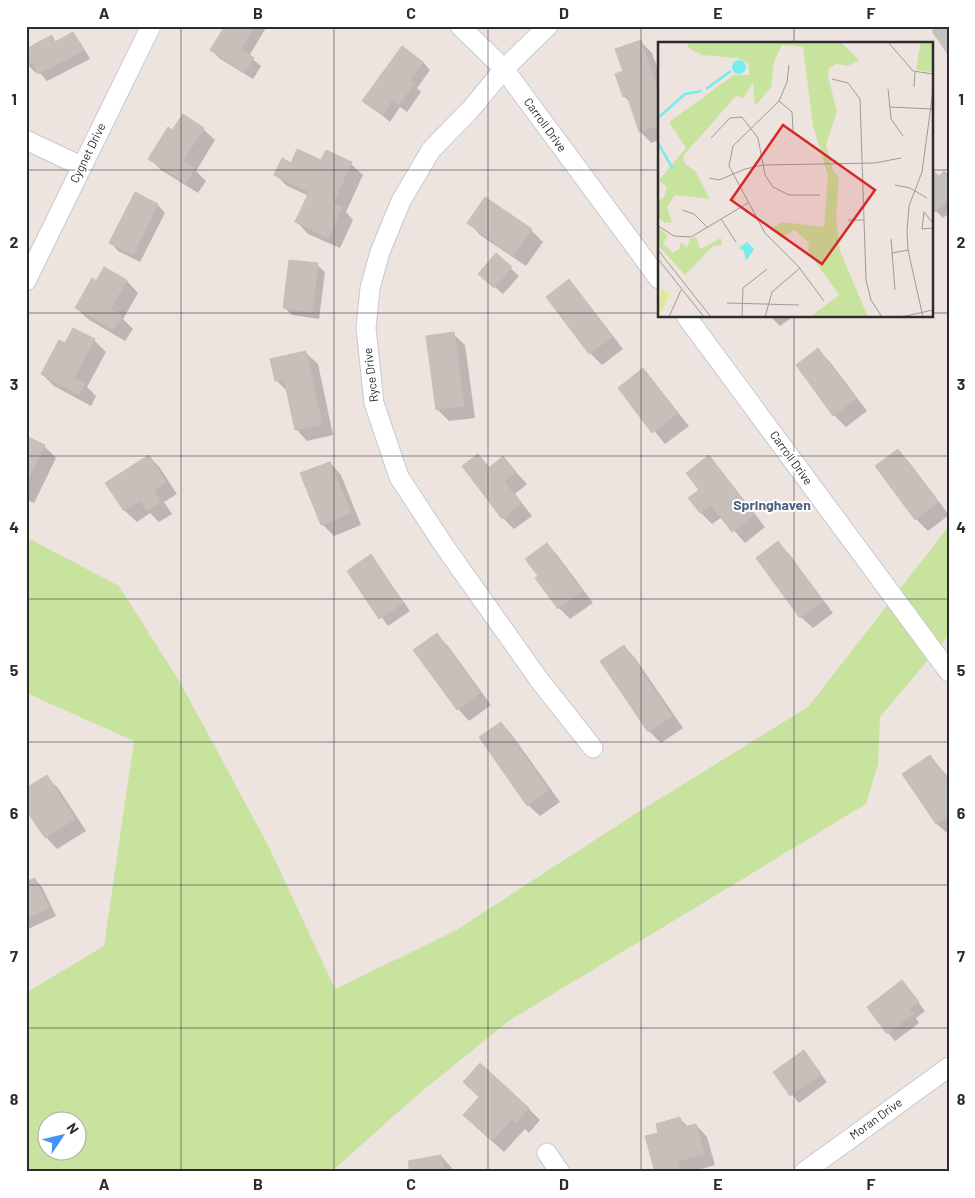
<svg xmlns="http://www.w3.org/2000/svg" width="975" height="1198" font-family="Barlow,sans-serif">
<style>
.green{fill:#c8e39d;fill-rule:evenodd}
.shadow{fill:#0003}
.building{fill:#c6bfba;stroke:#c9beb8}
.lines{fill:none;stroke-linecap:round;stroke-linejoin:round}
.street-casing{stroke:#c3cad2;stroke-width:21}
.street{stroke:#fff;stroke-width:19}
.grid{fill:none;stroke:#2c2c2c;stroke-width:1;stroke-opacity:0.55}
.labels{text-anchor:middle;stroke-width:4;stroke-linejoin:round;paint-order:stroke}
.street-label{font-size:12px;fill:#2c2c2c;stroke:#fff}
.neighbourhood-label{font-size:14px;font-weight:bold;fill:#4d627d;stroke:#fff}
.inset-river{fill:none;stroke:#74edec;stroke-width:2.5}
.inset-road{fill:none;stroke:#a09a97;stroke-width:1}
.view{fill:#d62828;fill-opacity:0.15;stroke:#d62828;stroke-width:2.5}
.inset-edge{fill:none;stroke:#2c2c2c;stroke-width:2.5}
.neatline{fill:none;stroke:#2c2c2c;stroke-width:2}
.grid-label{font-size:16px;text-anchor:middle;font-weight:bold;fill:#2c2c2c}
</style>
<rect width="100%" height="100%" fill="#ede3df"/>
<!-- green -->
<path class="green" d="M949 526V635L880 717 878 764 866 804 510 1020 416 1096 331 1172H26V1000L29 991 104 946 134 741 26 693V537L119 586 181 684 269 847 335 989 455 931 635 814 808 707ZM48 1120H78V1150H48Z"/>
<!-- shadow -->
<path class="shadow" d="M226 26H267L249 56 261 66 253 79 219 58 212 50Z
M874 26H883L877 29Z
M73 34 80 42 90 59 47 81 38 71 36 73 28 65 26 50 51 37 57 43Z
M641 42 652 53 659 72V140L651 143 640 131 631 103 624 96 625 72Z
M423 62 430 70 417 88 421 92 407 112 400 107 390 122 364 100Z
M203 129 215 140 196 171 206 181 198 193 161 170 149 158 173 132Z
M322 161 351 164 363 175 346 212 353 220 340 248 308 234 297 222 309 196 287 186 276 175Z
M949 177V213L943 218 931 206 939 178Z
M135 194 158 205 165 213 140 262 118 251 111 243Z
M469 223 531 230 543 242 526 266 480 235Z
M496 255 519 276 503 294 488 281Z
M317 265 325 272 319 319 292 315 284 307Z
M105 269 127 281 138 293 123 319 133 329 125 341 88 319 76 308 97 283Z
M569 281 580 293 623 349 602 365 590 353 548 297Z
M770 316H794L780 326Z
M453 334 465 345 475 418 449 421 437 409Z
M94 340 106 352 87 387 96 396 91 406 54 386 42 374 65 344Z
M818 350 830 362 867 411 846 427 834 415 797 365Z
M306 353 318 364 333 435 307 441 296 429 288 392 276 380Z
M643 369 689 426 665 444 619 388Z
M26 437 44 446 56 458 34 503 26 499Z
M897 450 909 462 949 515 928 531 916 519Z
M478 455 490 468 503 458 527 484 515 494 532 516 514 529 503 518Z
M149 456 160 468 177 494 164 502 172 514 159 522 150 513 137 522 125 511 107 483Z
M709 457 720 469 765 527 745 543 722 517 712 524 700 512 701 490Z
M330 463 341 475 361 525 334 536 322 524Z
M778 543 789 554 833 613 813 628 801 617Z
M547 544 558 556 593 603 570 619 559 608 540 577Z
M371 556 410 611 388 626 348 571Z
M436 635 448 646 491 705 469 721 458 709Z
M624 646 635 658 683 728 661 743 649 731 602 661Z
M501 723 512 735 560 802 540 816 528 805Z
M930 756 949 778V835L937 824 904 774Z
M46 776 58 788 86 831 57 849 46 837 26 808Z
M35 880 42 887 56 916 26 930V884Z
M902 982 925 1011 916 1018 919 1023 895 1041 888 1033Z
M803 1052 827 1082 799 1103 775 1073Z
M528 1108 540 1120 529 1133 525 1129 504 1152 476 1127Z
M680 1119 688 1127 696 1125 707 1137 715 1165 691 1172H657L659 1134Z
M441 1156 452 1168 453 1172H411Z"/>
<!-- building -->
<path class="building" d="M225 26H255L241 49 254 58 245 72 210 50Z
M940 26H949V56L932 31Z
M73 32 84 51 38 74 32 62 27 66 26 49 52 35 55 42Z
M641 40 659 94V125L639 132 627 95 623 97 615 74 623 71 615 49Z
M402 46 423 62 410 80 414 83 399 105 392 100 382 115 362 101Z
M183 114 204 128 183 161 195 168 186 183 148 159 168 127 172 130Z
M297 149 321 160 326 150 352 162 333 203 342 207 328 238 295 222 309 192 274 175 282 158 291 163Z
M931 169 939 176 944 171 949 176V198L935 212 931 208Z
M135 192 158 204 133 255 109 243Z
M485 197 532 229 513 256 467 223Z
M496 253 512 267 494 288 478 274Z
M289 260 318 263 312 312 283 308Z
M104 267 127 280 110 309 122 316 113 330 75 308 92 278 96 281Z
M569 279 612 337 589 354 546 297Z
M73 328 95 339 74 378 85 384 79 395 41 374 59 340 65 343Z
M454 332 464 406 436 410 426 336Z
M818 348 856 399 833 416 796 365Z
M306 351 322 424 295 430 284 379 275 381 270 359Z
M643 368 678 413 652 433 618 388Z
M26 436 45 445 26 483Z
M898 449 938 502 915 520 875 466Z
M478 454 489 468 503 456 516 472 504 481 521 504 502 519 462 466Z
M149 455 166 482 154 490 161 502 147 511 140 501 124 511 105 483Z
M709 455 754 515 732 532 711 505 700 513 688 498 699 490 686 473Z
M330 462 351 513 321 525 300 473Z
M778 541 823 601 800 618 756 558Z
M547 543 582 591 558 609 535 578 538 576 525 559Z
M371 554 403 603 379 619 347 571Z
M437 633 480 693 457 710 413 650Z
M624 645 672 716 648 732 600 661Z
M501 722 549 790 527 806 479 737Z
M930 755 949 782V816L936 824 902 774Z
M47 775 75 819 45 838 26 810V788Z
M35 878 49 908 26 919V882Z
M902 980 919 1002 909 1009 913 1014 887 1034 867 1007Z
M804 1050 821 1074 790 1096 773 1072Z
M480 1063 529 1108 516 1122 512 1119 492 1141 463 1115 479 1097 463 1082Z
M680 1117 683 1127 696 1124 704 1154 678 1161 681 1172H655L645 1136 658 1133 656 1124Z
M441 1155 444 1172H410L408 1161Z"/>
<g class="lines">
<!-- street casing -->
<g class="street-casing">
<path id="street" d="M460 26 504 69 659 279
M548 26 504 69 470 110 431 150 401 201 380 252 370 288 366 328 374 403 399 477 445 547 540 681 593 748
M26 140 81 166
M26 281 151 26
M686 316 949 672
M547 1153 560 1172
M804 1172 949 1067"/>
</g>
<!-- street -->
<use href="#street" class="street"/>
</g>
<!-- grid -->
<path class="grid" d="M181 26V1172M334 26V1172M488 26V1172M641 26V1172M794 26V44M26 170H659M931 170H949M26 313H659M931 313H949M794 316V1172M26 456H949M26 599H949M26 742H949M26 885H949M26 1028H949"/>
<g class="labels">
<!-- street labels -->
<g class="street-label">
<text transform="translate(545 125) rotate(54)" y="4">Carroll Drive</text>
<text transform="translate(88 153) rotate(-64)" y="4">Cygnet Drive</text>
<text transform="translate(371 375) rotate(-97)" y="4">Ryce Drive</text>
<text transform="translate(791 458) rotate(54)" y="4">Carroll Drive</text>
<text transform="translate(876 1119) rotate(-36)" y="4">Moran Drive</text>
</g>
<!-- neighbourhood labels -->
<g class="neighbourhood-label">
<text x="772" y="510">Springhaven</text>
</g>
</g>
<!-- overview -->
<g transform="translate(658 42)">
<rect width="275" height="275" fill="#ede3df"/>
<path d="M29 0H183L201 18 190 24 178 22 171 26 170 35 179 69 168 102 175 129 181 135 178 174 182 209 210 275H152L181 253 150 209 151 201 137 188 123 196 114 186 124 180 166 185 170 134 155 84 145 5 124 3 116 19 113 45 97 64 95 40 86 56 78 54 25 114 26 121 38 130 52 157 17 153 9 165 14 180 7 181 0 175V159L6 155 9 145 1 138 28 106 11 80 76 33H92L90 21 80 16 44 13 31 6ZM263 0H275V30L258 28ZM0 186 10 193 5 201 15 211 21 207 23 200 29 206 32 197 38 195 42 207 63 196 64 203 55 204 27 233 0 203Z" fill="#c8e39d"/>
<path d="M3 247 12 251 4 270 0 268Z" fill="#ddea99"/>
<path d="M74 25a7 7 0 1 1 14 0a7 7 0 1 1-14 0ZM89 200 96 207 88 219 86 209 81 206Z" fill="#74edec"/>
<path class="inset-river" d="M48 47 73 29M0 76 27 52 43 49M0 101 15 127"/>
<path class="inset-road" d="M230 0 255 29 275 32M131 23 129 40 121 59 75 104 71 124 107 191 140 224 166 259M174 37 190 41 202 57 208 238 213 258 224 275M256 45 257 30M230 47 233 77 245 94M121 59 134 70 135 88M232 65 275 67M53 96 72 76 84 75 100 96 107 133 115 145 131 153H162M51 136 61 138 87 127 105 123 217 121 243 116M237 143 252 146 269 156M24 168 36 172 50 186M63 177 78 200M190 178H206M275 181 266 170 264 187 275 186M0 184 16 194 33 195 90 161M233 197 237 248M0 208 53 275M234 211 250 208M0 217 46 275M69 261 141 263M84 274 85 246 109 227M11 275 23 248M107 275 114 250 142 226M243 275 275 268M265 275 250 208 249 189 251 164 264 130 275 49"/>
<path class="view" d="M125 83 217 148 164 222 73 158Z"/>
<rect width="275" height="275" class="inset-edge"/>
</g>
<!-- border -->
<rect width="975" height="1198" fill="none" stroke="#ffffff" stroke-width="55"/>
<!-- north arrow -->
<g transform="translate(62 1136) rotate(55)"><circle r="24" fill="#ffffff" stroke="#ababab"/>
<path d="M0-4L9 19L0 12L-9 19Z" fill="#4295f7"/>
<text y="-8" font-size="14" font-weight="bold" text-anchor="middle" fill="#2c2c2c">N</text>
</g>
<rect x="28" y="28" width="920" height="1142" class="neatline"/>
<g class="grid-label">
<text x="104" y="19">A</text>
<text x="258" y="19">B</text>
<text x="411" y="19">C</text>
<text x="564" y="19">D</text>
<text x="718" y="19">E</text>
<text x="871" y="19">F</text>
<text x="14" y="105">1</text>
<text x="961" y="105">1</text>
<text x="14" y="248">2</text>
<text x="961" y="248">2</text>
<text x="14" y="390">3</text>
<text x="961" y="390">3</text>
<text x="14" y="533">4</text>
<text x="961" y="533">4</text>
<text x="14" y="676">5</text>
<text x="961" y="676">5</text>
<text x="14" y="819">6</text>
<text x="961" y="819">6</text>
<text x="14" y="962">7</text>
<text x="961" y="962">7</text>
<text x="14" y="1105">8</text>
<text x="961" y="1105">8</text>
<text x="104" y="1190">A</text>
<text x="258" y="1190">B</text>
<text x="411" y="1190">C</text>
<text x="564" y="1190">D</text>
<text x="718" y="1190">E</text>
<text x="871" y="1190">F</text>
</g>
</svg>
